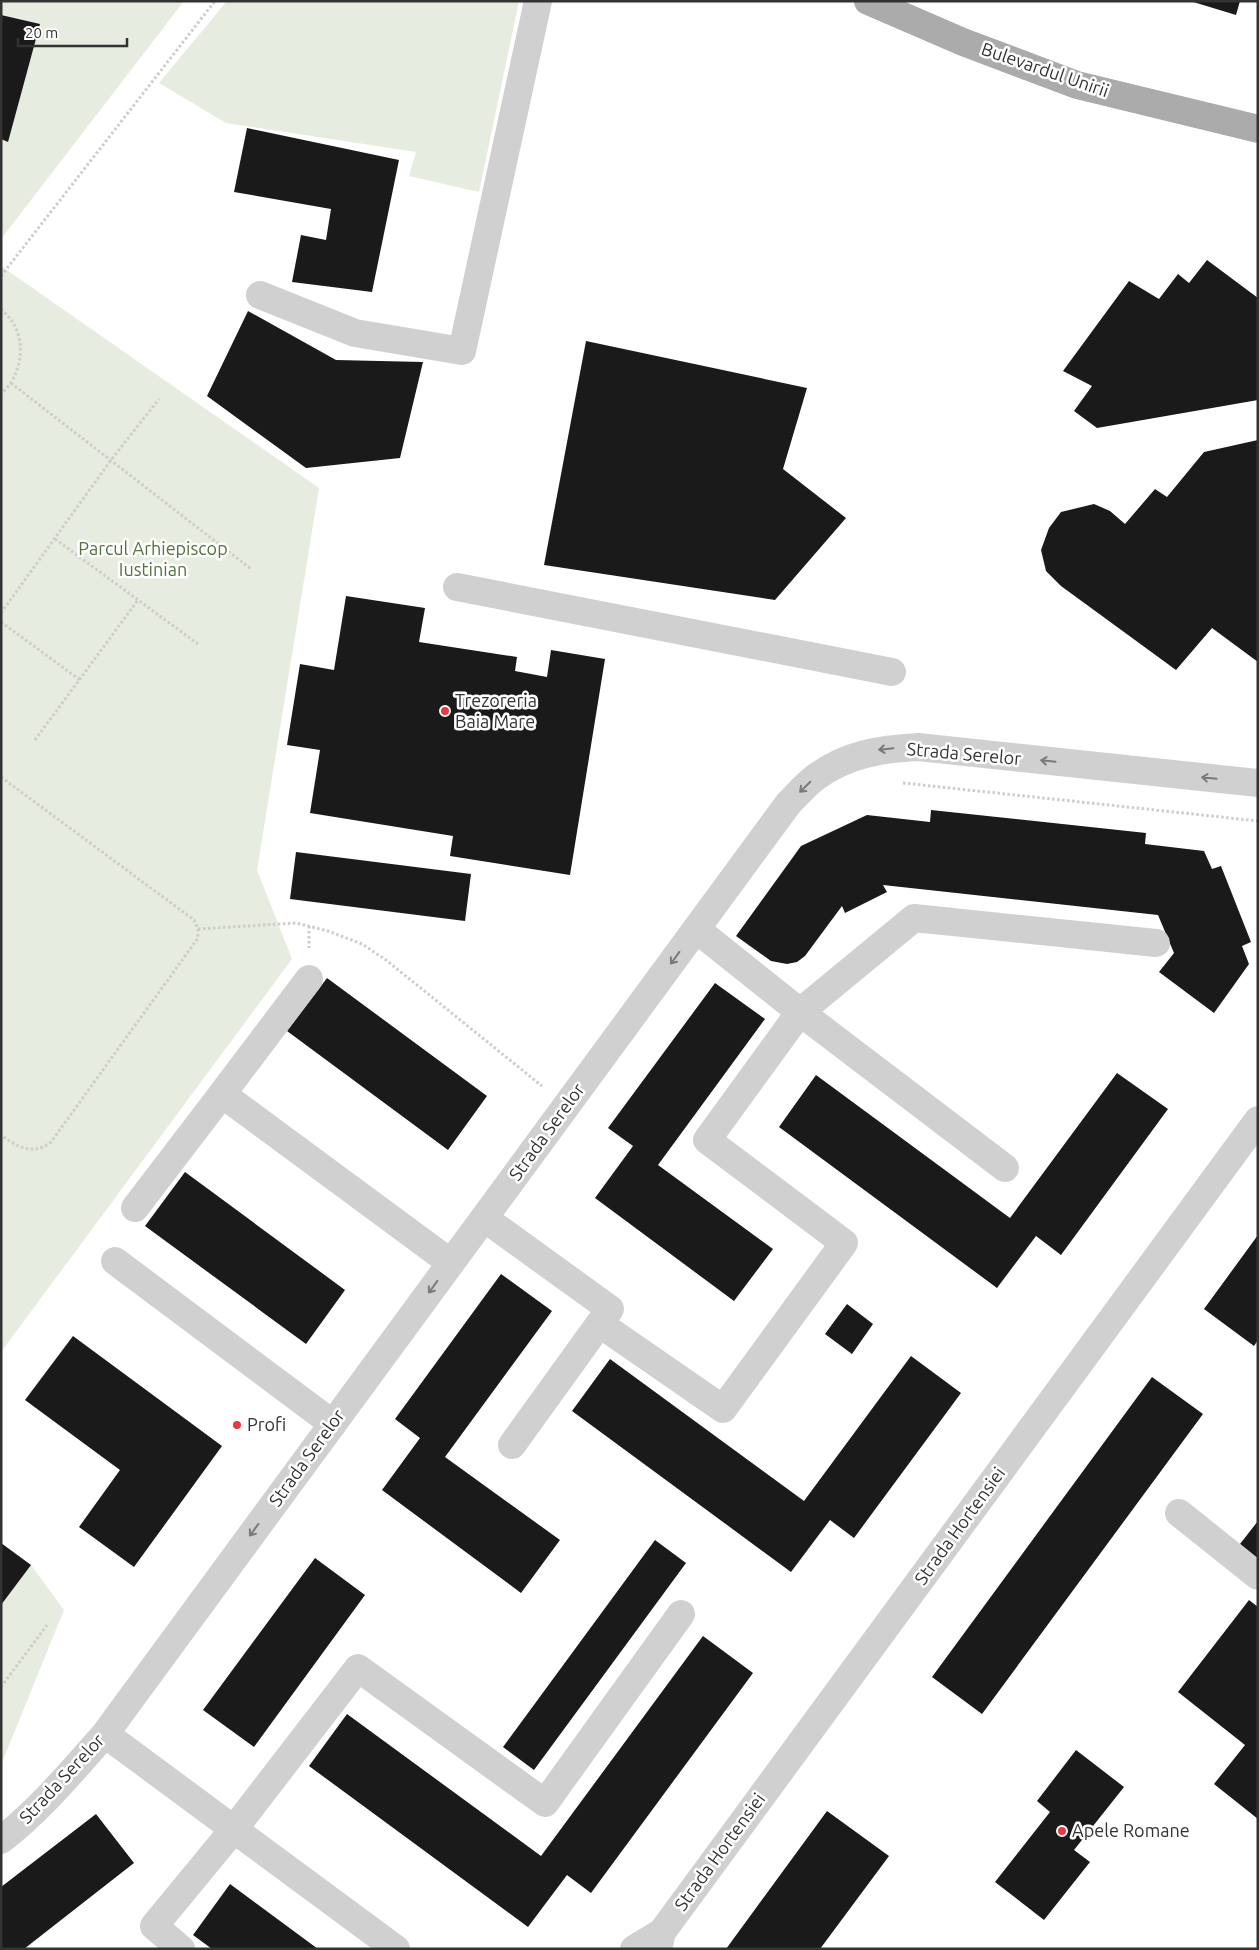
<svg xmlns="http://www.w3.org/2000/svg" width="1259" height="1950" font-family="Ubuntu,sans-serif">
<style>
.green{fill:#e6ecdf}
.building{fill:#1a1a1a}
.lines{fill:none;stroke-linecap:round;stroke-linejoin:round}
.path{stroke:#cdcdcd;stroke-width:3;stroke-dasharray:2.5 2.5;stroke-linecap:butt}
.minor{stroke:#d0d0d0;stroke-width:28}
.major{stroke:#ababab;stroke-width:28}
.oneway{stroke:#7a7a7a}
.poi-dot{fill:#e63946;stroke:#fff;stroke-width:2}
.labels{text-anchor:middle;stroke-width:5;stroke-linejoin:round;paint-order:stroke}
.street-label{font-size:18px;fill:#333;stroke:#fff}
.park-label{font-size:18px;fill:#56703f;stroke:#fff}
.poi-label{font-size:18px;fill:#333;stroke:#fff;text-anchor:start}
</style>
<rect width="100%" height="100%" fill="#fff"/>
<!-- green -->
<path class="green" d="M1 1H184L1 239Z
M227 1H519L479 192 409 176 416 152 226 123 159 83Z
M1 266 319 488 257 870 292 959 1 1352Z
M1 1543 31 1565 64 1610 1 1765Z"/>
<!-- building -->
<path class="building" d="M1190 1H1240L1236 15Z
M1 15 40 24 8 142 1 139Z
M247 128 399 160 372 292 292 282 301 235 326 240 331 209 234 192Z
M1207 260 1258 298V400L1097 428 1074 411 1092 386 1063 371 1129 281 1159 299 1178 274 1189 283Z
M248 311 336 360 423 362 400 458 306 468 207 396Z
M586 341 807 388 783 469 846 518 775 600 544 565Z
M1258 440V662L1212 628 1176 670 1061 586 1046 571 1041 550 1049 528 1061 512 1094 504 1110 511 1125 524 1155 489 1167 497 1204 452Z
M346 596 425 608 419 642 517 657 515 671 547 677 551 650 605 659 570 875 450 856 453 836 310 813 320 750 287 745 300 664 334 670Z
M931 810 1146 833 1145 844 1204 851 1212 869 1221 866 1251 942 1242 946 1249 964 1214 1013 1159 972 1174 953 1158 915 883 885 887 892 845 913 842 906 805 956 797 962 787 964 771 961 736 936 801 846 867 815 930 822Z
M296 852 471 874 465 921 290 899Z
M327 978 487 1096 448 1150 287 1031Z
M715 983 765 1019 658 1165 773 1249 734 1301 595 1198 633 1146 608 1128Z
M1117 1073 1168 1109 1061 1255 1036 1236 997 1288 779 1127 816 1075 1010 1218Z
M185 1172 345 1290 306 1344 145 1226Z
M1258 1235V1340L1254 1346 1204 1309Z
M501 1274 552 1311 445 1457 560 1540 521 1593 382 1490 420 1438 395 1419Z
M847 1304 873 1324 852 1354 825 1334Z
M73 1336 222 1446 134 1567 79 1527 120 1470 25 1400Z
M911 1356 961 1393 854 1538 830 1520 791 1572 572 1411 610 1359 804 1501Z
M1152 1377 1203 1414 982 1714 932 1677Z
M1258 1521V1559L1240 1544Z
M655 1540 686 1563 534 1770 503 1747Z
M1 1543 31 1565 1 1605Z
M315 1558 365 1595 254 1747 203 1710Z
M1249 1600 1258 1607V1819L1214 1784 1245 1745 1178 1692Z
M703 1636 753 1673 591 1893 567 1875 528 1927 309 1766 347 1714 541 1856Z
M1076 1750 1124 1787 1074 1850 1090 1862 1044 1920 995 1882 1050 1812 1037 1801Z
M827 1811 889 1856 820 1949H726Z
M96 1814 134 1863 24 1949H1V1887Z
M230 1884 318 1949H212L193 1935Z"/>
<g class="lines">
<!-- path -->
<path class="path" d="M1 276 215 1
M1 309C5 313 9 317 12 321 27 344 21 376 1 394
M11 383 251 569
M55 539 198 644
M1 613 111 460 159 399
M1 622 80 680
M35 740 138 600
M1 777 194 920 198 929V938L51 1142C33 1156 17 1147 1 1135
M903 783 1258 821
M309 926V948
M198 929 296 923 328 931 362 944 386 960 542 1086
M1 1687 47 1625"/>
<!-- minor -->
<path class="minor" d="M260 295 355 333 462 351 538 1
M457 587 892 672
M696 929 800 1012 1005 1168
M222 1094 309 979
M135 1208 222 1094 451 1263
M484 1218 610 1309 512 1445
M115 1261 333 1424
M600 1324 723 1409 844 1243 707 1140 800 1012 914 918 1156 943
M1179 1513 1258 1576
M105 1734 396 1949
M1 1840C40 1810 72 1771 105 1734L788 804C797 795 806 784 816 777 847 754 881 749 918 747L1258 783
M181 1949 154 1926 234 1829 358 1668 545 1803 681 1614
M634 1949 662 1932
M658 1949 662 1932 1258 1120"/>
<!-- major -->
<path class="major" d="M868 1 963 42 1077 85 1258 129"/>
</g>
<!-- one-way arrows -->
<defs><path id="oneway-shaft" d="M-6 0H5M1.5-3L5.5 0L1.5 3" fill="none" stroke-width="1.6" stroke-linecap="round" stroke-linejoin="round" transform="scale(1.25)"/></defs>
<g class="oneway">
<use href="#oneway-shaft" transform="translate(886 749) rotate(174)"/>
<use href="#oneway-shaft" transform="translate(1048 761) rotate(-174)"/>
<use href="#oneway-shaft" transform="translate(1209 778) rotate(-174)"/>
<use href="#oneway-shaft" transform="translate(805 787) rotate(135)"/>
<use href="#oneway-shaft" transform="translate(675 958) rotate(126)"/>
<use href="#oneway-shaft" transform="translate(433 1287) rotate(126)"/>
<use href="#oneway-shaft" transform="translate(254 1530) rotate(126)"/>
</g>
<!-- markers -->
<g class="poi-dot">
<circle cx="445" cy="711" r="5"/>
<circle cx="237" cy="1425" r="5"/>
<circle cx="1062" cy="1831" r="5"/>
</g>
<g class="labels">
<!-- street labels -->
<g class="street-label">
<text transform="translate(1045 70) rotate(19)" y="6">Bulevardul Unirii</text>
<text transform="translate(964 754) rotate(5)" y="6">Strada Serelor</text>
<text transform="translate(547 1132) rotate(-54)" y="6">Strada Serelor</text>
<text transform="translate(307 1458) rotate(-54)" y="6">Strada Serelor</text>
<text transform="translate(960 1526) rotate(-54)" y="6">Strada Hortensiei</text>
<text transform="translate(62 1779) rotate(-47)" y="6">Strada Serelor</text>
<text transform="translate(720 1852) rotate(-54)" y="6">Strada Hortensiei</text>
</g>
<!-- park labels -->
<g class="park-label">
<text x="153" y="555">Parcul Arhiepiscop<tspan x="153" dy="21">Iustinian</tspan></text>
</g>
<!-- poi labels -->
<g class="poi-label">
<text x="455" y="707">Trezoreria<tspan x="455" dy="21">Baia Mare</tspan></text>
<text x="247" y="1431">Profi</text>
<text x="1072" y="1837">Apele Romane</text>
</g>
</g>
<!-- border -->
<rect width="1259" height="1950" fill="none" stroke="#333333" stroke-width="5"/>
<!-- scale -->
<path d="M18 38v8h109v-8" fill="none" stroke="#333333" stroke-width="2.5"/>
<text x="25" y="38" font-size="15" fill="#333333" stroke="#ffffff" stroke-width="4" paint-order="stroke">20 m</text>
</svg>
